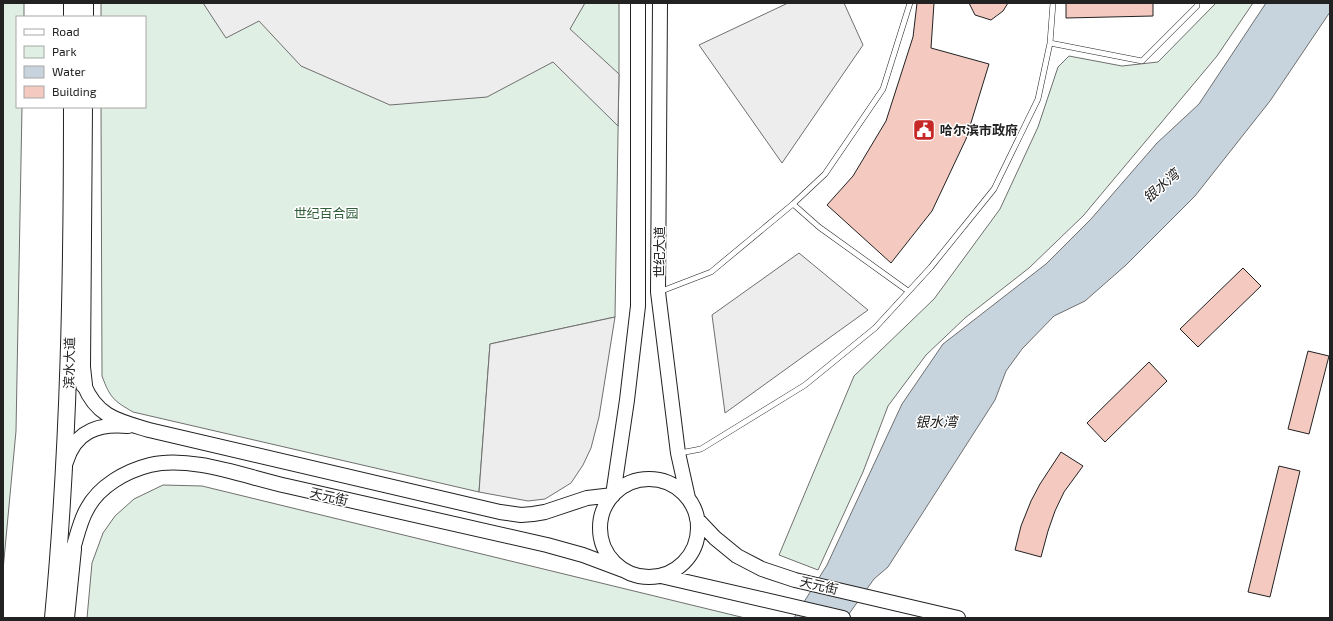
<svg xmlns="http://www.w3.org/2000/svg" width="1333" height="621" font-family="'Exo 2','Noto Sans SC',sans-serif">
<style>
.green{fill:#e0efe3;stroke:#6f6f6f}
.parking{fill:#ededed;stroke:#6f6f6f}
.water{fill:#c7d3dd;stroke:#6f6f6f}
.building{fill:#f3c9c0;stroke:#222}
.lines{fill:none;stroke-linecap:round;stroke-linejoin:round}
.lane-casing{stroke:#222;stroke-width:6}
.secondary-casing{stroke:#222;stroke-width:16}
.primary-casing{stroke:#222;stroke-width:18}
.lane{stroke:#fff;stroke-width:5}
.secondary{stroke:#fff;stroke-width:14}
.primary{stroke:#fff;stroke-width:16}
.labels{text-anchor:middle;stroke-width:3;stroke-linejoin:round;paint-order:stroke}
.poi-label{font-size:13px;font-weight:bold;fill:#222;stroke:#fff;text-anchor:start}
.park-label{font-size:13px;fill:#2f5e38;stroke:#fff}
.street-label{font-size:13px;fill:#222;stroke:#fff}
.water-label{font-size:14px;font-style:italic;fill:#222;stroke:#fff}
</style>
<rect width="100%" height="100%" fill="#fff"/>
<!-- green -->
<path class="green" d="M3 3H24V17H17V107H22L16 431 3 570Z
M101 3H619V74L615 317 490 344 479 492 133 412C114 401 110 398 102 376L101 107H145V17H101Z
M1216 3H1253L1217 56 1083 216 1029 268 965 318 926 355 888 406 863 472 818 570 779 555 854 376 934 299 1000 209 1038 127 1058 67 1069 56 1122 66 1158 62Z
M163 485 202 486 745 618H87L92 563 103 533 115 516 134 499Z"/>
<!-- parking -->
<path class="parking" d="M203 3H585L570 29 619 74 618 126 553 62 487 97 390 105 301 66 259 21 226 38Z
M788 3H844L863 45 782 163 699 45Z
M799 253 868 310 725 413 712 315Z
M615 317 599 417 591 448 583 465 571 483 545 499 528 501 479 492 490 344Z"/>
<!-- water -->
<path class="water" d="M1266 3H1330V12L1270 101 1195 196 1126 265 1085 301 1054 316 1022 349 1006 371 995 400 888 567 874 579 846 618H794L827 565 902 404 943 344 1046 264 1091 219 1157 143 1199 104Z"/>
<!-- building -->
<path class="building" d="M917 3H934L931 48 989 64 966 139 932 211 891 263 827 205 853 176 886 121 913 37Z
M969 3H1008L1003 11 991 20 975 15Z
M1066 3H1153V16L1066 18Z
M1243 268 1261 286 1198 347 1180 329Z
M1308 351 1329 356 1309 434 1288 429Z
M1149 362 1167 381 1105 442 1087 423Z
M1061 452 1083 466 1064 492 1055 511 1048 531 1041 557 1015 550 1021 526 1031 501 1040 484Z
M1279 466 1300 471 1270 597 1248 592Z"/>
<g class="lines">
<!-- lane casing -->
<g class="lane-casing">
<path id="lane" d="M1050 43 1142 61 1197 6V3
M793 204 819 227 908 291
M659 292 711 272 793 204 825 174 883 89 910 3
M680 453 701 449 805 385 875 328 931 267 994 189 1038 99 1050 43 1053 3"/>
</g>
<!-- secondary casing -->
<g class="secondary-casing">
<path id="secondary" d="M660 3 658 292 678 453 688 498
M84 385C97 417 119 421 149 430L500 512 521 515 533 514 545 512 587 498 613 495 627 400 638 306V3
M66 462C75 432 97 423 128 426
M600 528a49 49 0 1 1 98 0a49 49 0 1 1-98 0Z
M697 519 715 538 737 556 762 569 795 580 958 618
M73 549C77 536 80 521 87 509 99 486 126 471 150 465 191 455 246 477 287 486 374 506 461 525 547 545L583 555 623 570
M661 576 843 618"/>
</g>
<!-- primary casing -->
<g class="primary-casing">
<path id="primary" d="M72 3V17
M85 17V3
M84 107 82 367 84 385
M53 618C69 448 72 277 72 107
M66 618 73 549"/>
</g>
<!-- lane -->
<use href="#lane" class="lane"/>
<!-- secondary -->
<use href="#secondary" class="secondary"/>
<!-- primary -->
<use href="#primary" class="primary"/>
</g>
<!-- icons -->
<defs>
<g id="civic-square" transform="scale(1.15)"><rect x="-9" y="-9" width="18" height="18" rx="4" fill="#c62828" stroke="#fff"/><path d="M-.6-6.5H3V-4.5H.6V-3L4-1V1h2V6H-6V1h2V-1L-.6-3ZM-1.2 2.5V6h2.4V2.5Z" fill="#fff"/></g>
</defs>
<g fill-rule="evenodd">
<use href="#civic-square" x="924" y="130"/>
</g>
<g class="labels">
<!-- poi labels -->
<g class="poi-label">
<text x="940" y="135">哈尔滨市政府</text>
</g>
<!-- park labels -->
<g class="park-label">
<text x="326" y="218">世纪百合园</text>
</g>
<!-- street labels -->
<g class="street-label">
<text transform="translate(659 252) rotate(-90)" y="5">世纪大道</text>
<text transform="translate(69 363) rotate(-89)" y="5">滨水大道</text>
<text transform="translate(329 496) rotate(13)" y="5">天元街</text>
<text transform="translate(819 585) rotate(13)" y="5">天元街</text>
</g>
<!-- water labels -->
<g class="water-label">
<text transform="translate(1161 186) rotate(-41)" y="5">银水湾</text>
<text x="936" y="427">银水湾</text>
</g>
</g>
<!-- border -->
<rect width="1333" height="621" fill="none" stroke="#222222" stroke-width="8"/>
<!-- legend -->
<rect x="16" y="16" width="130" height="92" fill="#ffffff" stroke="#a7a7a7"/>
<rect x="24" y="29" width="20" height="6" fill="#ffffff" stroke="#a7a7a7"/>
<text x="52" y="36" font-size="12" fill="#222222">Road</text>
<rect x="24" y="46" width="20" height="12" fill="#e0efe3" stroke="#a7a7a7"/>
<text x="52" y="56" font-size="12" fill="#222222">Park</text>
<rect x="24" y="66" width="20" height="12" fill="#c7d3dd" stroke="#a7a7a7"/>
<text x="52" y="76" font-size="12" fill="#222222">Water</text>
<rect x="24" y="86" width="20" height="12" fill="#f3c9c0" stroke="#a7a7a7"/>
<text x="52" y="96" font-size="12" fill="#222222">Building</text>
</svg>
